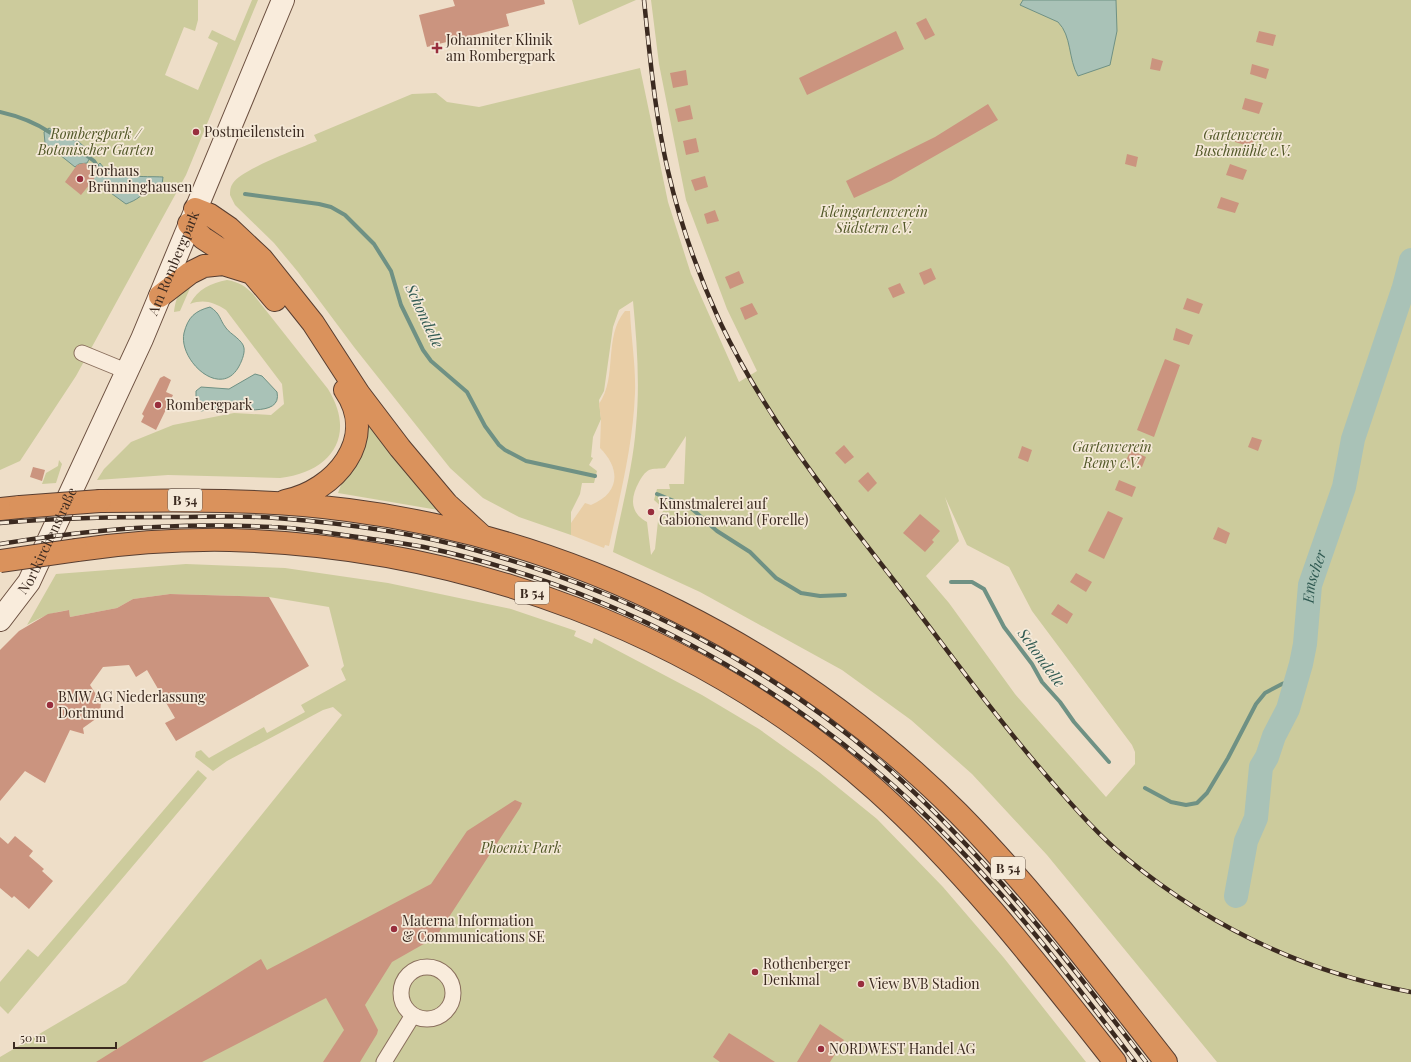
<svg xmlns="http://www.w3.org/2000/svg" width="1411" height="1062" font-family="'Playfair Display',serif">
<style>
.green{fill:#cccb9c;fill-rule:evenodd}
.sand{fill:#e9cea6}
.water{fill:#a9c2b7;stroke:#6f9184}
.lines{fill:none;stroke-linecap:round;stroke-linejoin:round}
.stream{stroke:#6f9184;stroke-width:4}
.river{stroke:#a9c2b7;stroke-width:24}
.building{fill:#cb947f}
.street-casing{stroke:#8a6f5d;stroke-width:17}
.secondary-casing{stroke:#6c5040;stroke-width:24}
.highway-casing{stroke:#583e31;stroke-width:24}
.street{stroke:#f9ecdc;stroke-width:15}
.secondary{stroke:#f9ecdc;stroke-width:22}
.highway{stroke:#da925c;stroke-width:22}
.rail-casing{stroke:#3b2a20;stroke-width:4.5}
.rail{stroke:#f5e9d8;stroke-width:3;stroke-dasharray:9;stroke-linecap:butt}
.highway-bridge-casing{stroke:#583e31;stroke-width:24;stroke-linecap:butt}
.highway-bridge{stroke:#da925c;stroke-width:22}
.poi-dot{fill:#982e3d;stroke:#f5e9d8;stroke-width:1.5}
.labels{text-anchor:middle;stroke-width:3.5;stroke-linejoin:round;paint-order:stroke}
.shield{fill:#f5e9d8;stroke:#736357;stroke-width:1}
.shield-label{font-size:13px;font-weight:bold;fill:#3b2a20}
.poi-label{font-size:14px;fill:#3b2a20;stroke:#f5e9d8;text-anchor:start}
.park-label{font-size:14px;font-style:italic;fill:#515727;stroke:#f5e9d8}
.street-label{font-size:14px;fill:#3b2a20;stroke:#f5e9d8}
.water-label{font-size:15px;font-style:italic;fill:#305a52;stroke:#f5e9d8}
</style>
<rect width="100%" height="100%" fill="#eedec8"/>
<!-- green -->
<path class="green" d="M0 0H198V20L195 31 184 27 165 75 198 90 218 43 208 38 212 30 235 41 252 0H258L186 175 76 376 20 461 0 470Z
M572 0H636L579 25Z
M651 0H1411V1062H1217L1047 855 972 774 911 720 842 670 700 592 613 552C621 510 633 468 636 426 640 384 637 343 633 301L619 310 613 327 604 391 599 400 601 419 593 437 591 457 593 458 589 465 597 471 594 483H582L580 494 571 512V535L519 517 483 498 450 468 354 347 298 272 274 243 235 205 230 195C230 191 230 187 233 183 242 169 300 148 317 141L314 135 412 94 436 93 447 102 479 107 640 68 668 202 691 274 739 382 757 371 727 309 686 200 659 64ZM686 436 684 484H669L670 489H657L654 500 664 509 658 521 655 549 651 555 647 522C630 513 630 498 639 482 641 478 645 472 649 470 653 468 660 469 665 468ZM945 497 967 545 1009 567 1032 611 1132 745 1135 752V764L1106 797 1015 694 949 603 926 576 959 541Z
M227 280C239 282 245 286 253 294L328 389C357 436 331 472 280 478L168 475 97 480 104 469 131 442 173 425 234 413 271 415 284 404 282 384 226 310C213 302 204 299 190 304 198 289 211 283 227 280Z
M191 286 180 311 174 312C176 298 178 291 191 286Z
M366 418 444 511 338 493Z
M59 460 62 464 56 483 42 484 46 473 58 466Z
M186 564 285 568 388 583 511 609 576 631 574 636 592 644 594 638 702 695 759 729 819 772 877 819 943 887 1004 958 1086 1062H0V1057L126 983 342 715 333 707 323 710 227 761 213 771 195 757 196 752 201 750 209 758 264 727 267 733 305 712 301 705 346 680 341 669 344 666 329 607 269 597 170 594 133 599 117 608 70 617 69 610C53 612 41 617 27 625L56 574Z
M198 770 207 778 8 1014 0 1006V982L28 949 38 957Z"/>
<!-- sand -->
<path class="sand" d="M625 311H630C631 338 636 366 635 393 633 445 620 496 609 546L605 545 604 548 571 535V523L585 503 591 505C620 493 621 469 600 448L601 419 599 404C618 377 603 337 625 311Z"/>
<!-- water -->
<path class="water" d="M1023 0H1116L1117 31 1110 65 1078 76C1068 59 1072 36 1058 22L1020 5Z
M49 128 71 140 78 141 92 154 87 163 79 164 75 167 45 143 44 132Z
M100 163C109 179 147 176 163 177L162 185 147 183C145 196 136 200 126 204L93 180 95 174 94 169Z
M210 307C221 314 219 319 226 328 230 334 243 340 244 348 245 354 241 363 238 368 219 399 178 359 184 333 188 317 195 311 210 307Z
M255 374 262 376 277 392C283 419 233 407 220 408 214 408 207 410 201 411L196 408V391L201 387 229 389Z"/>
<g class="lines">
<!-- stream -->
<path class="stream" d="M0 112C18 116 36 123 51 133
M86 155 94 161 100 170
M245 194 319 204 331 207 345 215 374 244 391 271 401 305 423 350 431 361 467 392 485 426 499 445 505 450 526 461 595 476
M657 494 691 508 717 531 750 552 776 578 801 593 820 596 845 595
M951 582H972L984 589 1004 627 1032 664 1042 682 1060 702 1074 722 1109 762
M1145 788 1171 802 1186 805 1197 803 1207 793 1228 758 1256 704 1265 693 1282 684 1295 680"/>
<!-- river -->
<path class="river" id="s1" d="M1236 896 1246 841 1256 818 1261 767 1267 757 1274 736 1288 709 1301 664 1305 644 1310 585 1344 487 1353 439 1404 287 1411 260"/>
</g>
<!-- building -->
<path class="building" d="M453 0H544L545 4 506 14 509 26 427 47 419 15 455 6Z
M926 18 935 35 925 40 916 23Z
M896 31 904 49 807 95 799 78Z
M1259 31 1276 35 1273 46 1256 42Z
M1152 58 1163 61 1160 71 1150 69Z
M1252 64 1269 69 1266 79 1250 74Z
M686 70 688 85 673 88 670 73Z
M1245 98 1263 103 1259 114 1242 109Z
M988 104 998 120 891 181 854 198 846 181 935 137Z
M690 105 693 119 678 122 675 109Z
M1238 131 1255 136 1252 147 1235 142Z
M696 138 699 152 686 155 683 141Z
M1127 154 1138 157 1136 167 1125 164Z
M84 163 92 167 95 174 94 179 81 195 65 182 77 165Z
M1230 164 1247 170 1243 180 1226 175Z
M705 176 708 187 695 191 691 180Z
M1221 197 1239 203 1235 213 1217 208Z
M715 210 719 221 707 224 704 214Z
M931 268 936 279 924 285 919 273Z
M739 271 744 283 730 289 725 277Z
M900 283 905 293 893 298 888 288Z
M1187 298 1203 304 1199 314 1183 309Z
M752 303 758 314 745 320 740 308Z
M1176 328 1193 335 1189 345 1173 340Z
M1165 359 1180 365 1154 437 1137 430Z
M164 376 171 380 166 392 173 395 156 430 141 422 144 416 142 414 160 378Z
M1252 437 1262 440 1258 451 1248 447Z
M844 445 854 457 845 464 835 453Z
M1022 446 1032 450 1028 462 1018 458Z
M1131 450 1146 457 1142 467 1126 460Z
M33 467 45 470 42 481 30 477Z
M868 472 877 483 868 492 858 481Z
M1119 480 1136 487 1132 497 1115 490Z
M1108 511 1123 518 1104 559 1088 551Z
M920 514 940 531 932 540 934 542 925 552 903 533Z
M1218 527 1230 533 1226 544 1213 539Z
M1076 573 1092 582 1086 592 1070 582Z
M170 594 269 597 309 666 176 741 165 723 175 718 147 670 136 677 129 665 103 667 90 685 101 702 100 714 97 718 83 728 84 734 70 730 45 783 25 771 0 801V650L19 631 48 614 69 610 70 617 117 608 133 599Z
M1058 604 1073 614 1067 624 1051 614Z
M515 800 522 803 520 808 436 937 392 962 365 1005 378 1030 377 1034 360 1062H323L344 1030 326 998 202 1062H96L261 959 267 970 431 884 467 831Z
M15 836 33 851 29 856 44 869 42 871 53 881 29 909 14 896 12 898 0 888V837L8 844Z
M820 1024 844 1040 830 1062H797Z
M729 1033 775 1062H720L713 1057Z"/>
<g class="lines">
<!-- street casing -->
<g class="street-casing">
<path id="street" d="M82 353 126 371
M401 993a26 26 0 1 1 52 0a26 26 0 1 1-52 0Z
M384 1062 413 1015"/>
</g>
<!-- secondary casing -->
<g class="secondary-casing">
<g id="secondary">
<path id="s2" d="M0 620 29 582 142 339 283 0"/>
</g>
</g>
<!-- highway casing -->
<g class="highway-casing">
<path id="highway" d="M195 209 210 215 229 228 262 259 313 323 359 394 400 448 447 504 481 535
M189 224 203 238 244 265
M160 296 190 273 204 266 223 264 252 273 275 300
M100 501C183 500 266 499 348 510 577 539 795 650 958 813 1034 890 1099 977 1166 1062
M285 501C335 491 379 439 345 390
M0 509 20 507
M77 550C127 543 178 539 230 540 464 546 700 633 876 790 966 871 1040 967 1115 1062"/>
</g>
<!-- street -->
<use href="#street" class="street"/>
<!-- secondary -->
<use href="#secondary" class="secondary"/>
<!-- highway -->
<use href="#highway" class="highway"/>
<!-- rail casing -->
<g class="rail-casing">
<path id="rail" d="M644 0C650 57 655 115 668 171 680 223 698 274 720 322 766 419 834 503 899 587 949 652 997 719 1051 781 1074 807 1098 835 1125 857 1208 926 1305 972 1411 992
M0 523C56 518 112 517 168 517 204 517 240 515 276 518 342 523 411 532 475 550 626 591 772 665 889 769 986 856 1067 959 1146 1062
M0 544C90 529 181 522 272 527 303 528 334 534 365 538 385 541 405 543 424 547 610 587 781 679 919 809 1000 885 1068 974 1135 1062"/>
</g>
<!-- rail -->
<use href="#rail" class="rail"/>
<!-- highway-bridge casing -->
<g class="highway-bridge-casing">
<path id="highway-bridge" d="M20 507 100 501
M0 561 77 550"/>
</g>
<!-- highway-bridge -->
<use href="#highway-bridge" class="highway-bridge"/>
</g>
<!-- markers -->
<g class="poi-dot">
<path d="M435 42h4v4h4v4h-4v4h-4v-4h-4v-4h4z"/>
<circle cx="196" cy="132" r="4"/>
<circle cx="80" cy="179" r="4"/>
<circle cx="158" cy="405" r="4"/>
<circle cx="651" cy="512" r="4"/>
<circle cx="50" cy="705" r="4"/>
<circle cx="394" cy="929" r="4"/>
<circle cx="755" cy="972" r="4"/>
<circle cx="861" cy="984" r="4"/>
<circle cx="821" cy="1049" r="4"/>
</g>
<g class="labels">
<!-- shield labels -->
<g class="shield">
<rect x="168" y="489" width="34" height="22" rx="3"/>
<rect x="515" y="582" width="34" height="22" rx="3"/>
<rect x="991" y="857" width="34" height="22" rx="3"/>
</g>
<g class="shield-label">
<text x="185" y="505">B 54</text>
<text x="532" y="598">B 54</text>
<text x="1008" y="873">B 54</text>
</g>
<!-- poi labels -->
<g class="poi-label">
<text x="446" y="45">Johanniter Klinik<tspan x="446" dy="16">am Rombergpark</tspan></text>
<text x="204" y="137">Postmeilenstein</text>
<text x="88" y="176">Torhaus<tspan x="88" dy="16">Brünninghausen</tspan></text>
<text x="166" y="410">Rombergpark</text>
<text x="659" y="509">Kunstmalerei auf<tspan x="659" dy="16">Gabionenwand (Forelle)</tspan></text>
<text x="58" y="702">BMW AG Niederlassung<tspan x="58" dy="16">Dortmund</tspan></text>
<text x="402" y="926">Materna Information<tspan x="402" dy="16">&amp; Communications SE</tspan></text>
<text x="763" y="969">Rothenberger<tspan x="763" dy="16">Denkmal</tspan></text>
<text x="869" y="989">View BVB Stadion</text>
<text x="829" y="1054">NORDWEST Handel AG</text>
</g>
<!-- park labels -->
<g class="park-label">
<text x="96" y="139">Rombergpark /<tspan x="96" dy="16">Botanischer Garten</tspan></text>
<text x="1243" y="140">Gartenverein<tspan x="1243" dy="16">Buschmühle e.V.</tspan></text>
<text x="874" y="217">Kleingartenverein<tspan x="874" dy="16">Südstern e.V.</tspan></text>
<text x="1112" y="452">Gartenverein<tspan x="1112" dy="16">Remy e.V.</tspan></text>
<text x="521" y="853">Phoenix Park</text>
</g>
<!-- street labels -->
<g class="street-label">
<text dy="5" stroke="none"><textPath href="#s2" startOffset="398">Am Rombergpark</textPath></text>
<text dy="5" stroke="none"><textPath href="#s2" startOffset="93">Nortkirchenstraße</textPath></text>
</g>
<!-- water labels -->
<g class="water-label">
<text transform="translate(424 316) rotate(65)" y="5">Schondelle</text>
<text dy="5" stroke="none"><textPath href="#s1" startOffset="332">Emscher</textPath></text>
<text transform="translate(1041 658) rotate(54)" y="5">Schondelle</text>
</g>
</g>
<!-- scale -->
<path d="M14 1042v6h102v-6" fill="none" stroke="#3b2a20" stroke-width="2"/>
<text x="20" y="1042" font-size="12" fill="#3b2a20" stroke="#f5e9d8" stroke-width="3" paint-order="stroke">50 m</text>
</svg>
